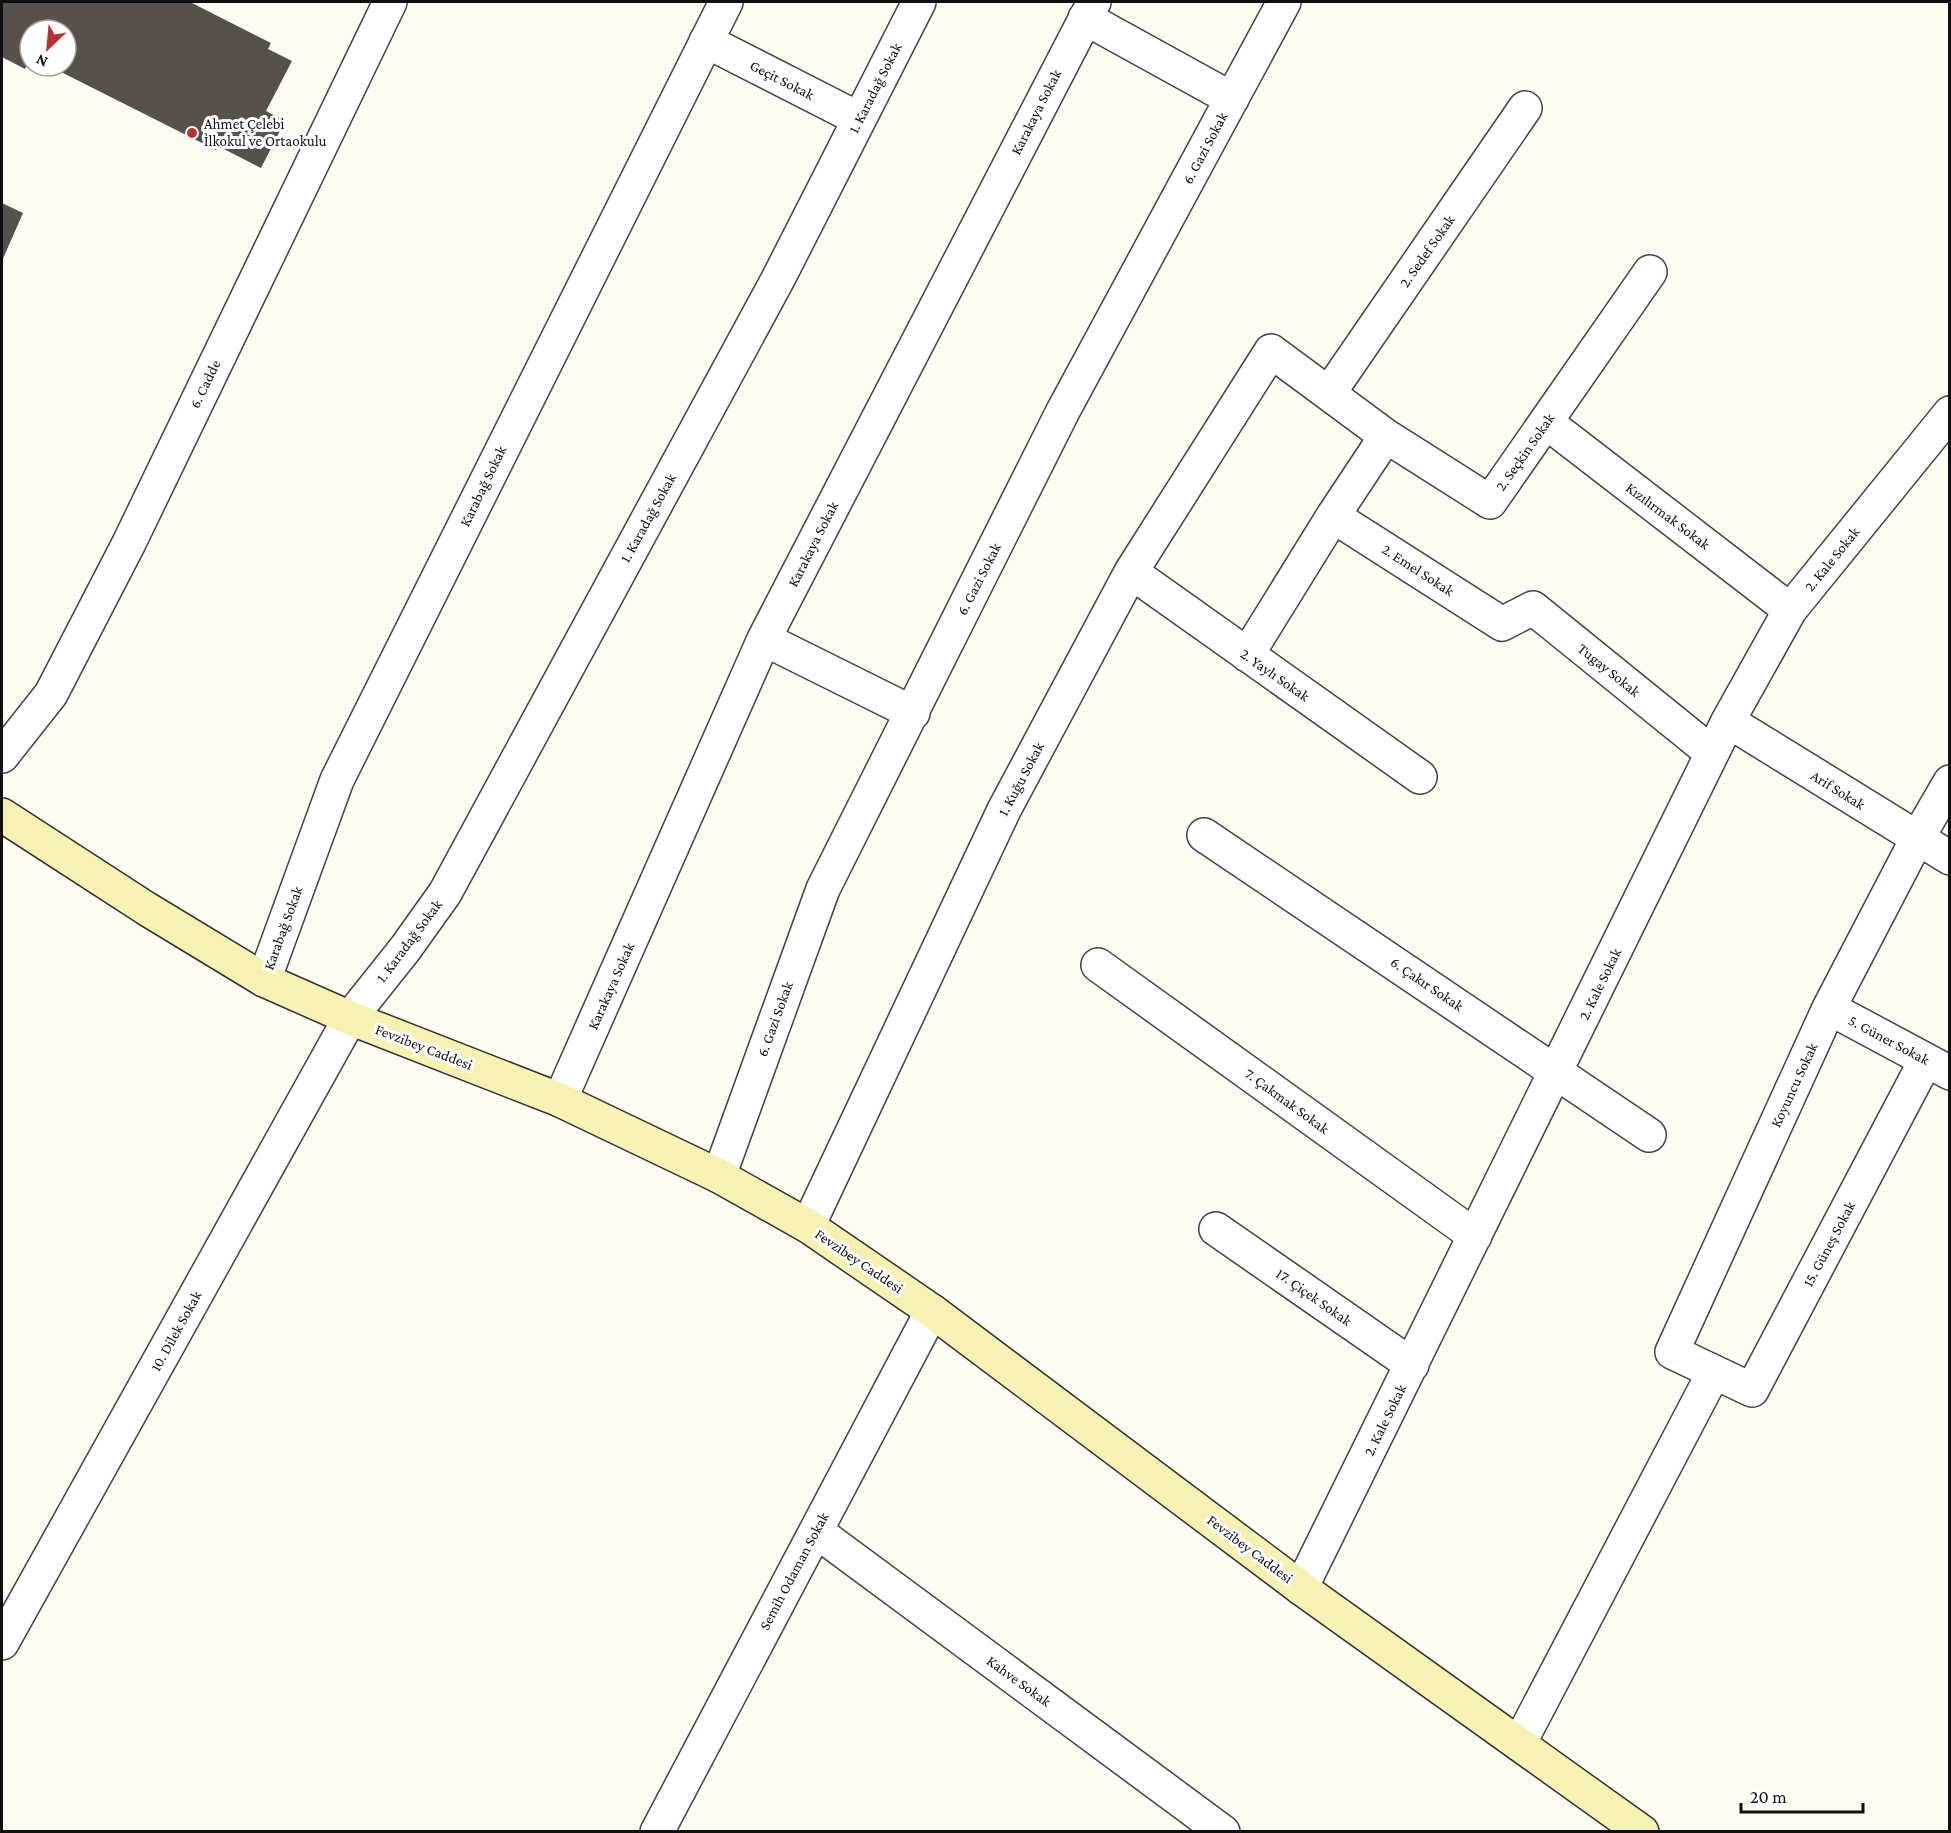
<svg xmlns="http://www.w3.org/2000/svg" width="1951" height="1833" font-family="'Crimson Pro',serif">
<style>
.building{fill:#57514c}
.lines{fill:none;stroke-linecap:round;stroke-linejoin:round}
.street-casing{stroke:#424242;stroke-width:36}
.secondary-casing{stroke:#313131;stroke-width:36}
.street{stroke:#fff;stroke-width:33}
.secondary{stroke:#f7f2b4;stroke-width:33}
.poi-dot{fill:#b23435;stroke:#fff;stroke-width:2}
.labels{text-anchor:middle;stroke-width:6;stroke-linejoin:round;paint-order:stroke}
.street-label{font-size:15px;fill:#0f0f0f;stroke:#fff}
.poi-label{font-size:15px;fill:#0f0f0f;stroke:#fff;text-anchor:start}
</style>
<rect width="100%" height="100%" fill="#fefcf2"/>
<!-- building -->
<path class="building" d="M2 2H190L271 43 268 49 292 61 266 111 285 121 261 168 218 146 216 150 49 66H66V30H30V59L25 69 2 57Z
M2 203 23 213 2 261Z"/>
<g class="lines">
<!-- street casing -->
<g class="street-casing">
<path id="street" d="M1085 18 1232 99
M706 41 859 119
M1329 393 1525 108
M1546 422 1790 610
M1333 516 1502 624 1533 608 1712 753
M1131 572 1420 777
M764 639 913 713
M1247 655 1333 516 1386 436
M1728 721 1950 858
M2 756 51 694 129 543 390 2
M1204 835 1649 1135
M1098 965 1475 1236
M264 980 337 780 726 2
M1829 1008 1950 1073
M1926 1060 1752 1390 1672 1352 1829 1008 1917 839 1950 782
M560 1100 764 639 1094 2
M719 1176 823 889 1063 411 1284 2
M808 1226 1004 810 1131 572 1271 351 1386 436 1490 502 1650 272
M1216 1229 1412 1365
M816 1531 1223 1832
M1301 1588 1728 721 1790 610 1950 413
M2 1643 350 1018 405 949 445 893 778 279 919 2
M1519 1744 1714 1372
M657 1832 932 1311"/>
</g>
<!-- secondary casing -->
<g class="secondary-casing">
<path id="secondary" d="M2 815 147 909 264 980 350 1018 560 1100 719 1176 808 1226 932 1311 1301 1588 1642 1832"/>
</g>
<!-- street -->
<use href="#street" class="street"/>
<!-- secondary -->
<use href="#secondary" class="secondary"/>
</g>
<!-- markers -->
<circle class="poi-dot" cx="192" cy="133" r="6"/>
<g class="labels">
<!-- street labels -->
<g class="street-label">
<text transform="translate(782 80) rotate(27)" y="5">Geçit Sokak</text>
<text transform="translate(875 88) rotate(-63)" y="5">1. Karadağ Sokak</text>
<text transform="translate(1036 112) rotate(-63)" y="5">Karakaya Sokak</text>
<text transform="translate(1205 148) rotate(-62)" y="5">6. Gazi Sokak</text>
<text transform="translate(1427 251) rotate(-55)" y="5">2. Sedef Sokak</text>
<text transform="translate(205 384) rotate(-64)" y="5">6. Cadde</text>
<text transform="translate(1525 452) rotate(-55)" y="5">2. Seçkin Sokak</text>
<text transform="translate(483 486) rotate(-64)" y="5">Karabağ Sokak</text>
<text transform="translate(1668 516) rotate(37)" y="5">Kızılırmak Sokak</text>
<text transform="translate(648 518) rotate(-61)" y="5">1. Karadağ Sokak</text>
<text transform="translate(813 544) rotate(-63)" y="5">Karakaya Sokak</text>
<text transform="translate(1832 559) rotate(-51)" y="5">2. Kale Sokak</text>
<text transform="translate(1418 570) rotate(33)" y="5">2. Emel Sokak</text>
<text transform="translate(979 579) rotate(-63)" y="5">6. Gazi Sokak</text>
<text transform="translate(1609 670) rotate(39)" y="5">Tugay Sokak</text>
<text transform="translate(1275 675) rotate(35)" y="5">2. Yaylı Sokak</text>
<text transform="translate(1021 779) rotate(-62)" y="5">1. Kuğu Sokak</text>
<text transform="translate(1838 790) rotate(32)" y="5">Arif Sokak</text>
<text transform="translate(283 928) rotate(-70)" y="5">Karabağ Sokak</text>
<text transform="translate(409 941) rotate(-53)" y="5">1. Karadağ Sokak</text>
<text transform="translate(1427 984) rotate(34)" y="5">6. Çakır Sokak</text>
<text transform="translate(1600 984) rotate(-64)" y="5">2. Kale Sokak</text>
<text transform="translate(611 986) rotate(-66)" y="5">Karakaya Sokak</text>
<text transform="translate(775 1019) rotate(-70)" y="5">6. Gazi Sokak</text>
<text transform="translate(1889 1040) rotate(28)" y="5">5. Güner Sokak</text>
<text transform="translate(424 1047) rotate(21)" y="5">Fevzibey Caddesi</text>
<text transform="translate(1794 1085) rotate(-65)" y="5">Koyuncu Sokak</text>
<text transform="translate(1287 1101) rotate(36)" y="5">7. Çakmak Sokak</text>
<text transform="translate(1829 1244) rotate(-62)" y="5">15. Güneş Sokak</text>
<text transform="translate(859 1261) rotate(34)" y="5">Fevzibey Caddesi</text>
<text transform="translate(1314 1297) rotate(35)" y="5">17. Çiçek Sokak</text>
<text transform="translate(176 1331) rotate(-61)" y="5">10. Dilek Sokak</text>
<text transform="translate(1385 1420) rotate(-64)" y="5">2. Kale Sokak</text>
<text transform="translate(1250 1549) rotate(37)" y="5">Fevzibey Caddesi</text>
<text transform="translate(794 1571) rotate(-62)" y="5">Semih Odaman Sokak</text>
<text transform="translate(1019 1681) rotate(36)" y="5">Kahve Sokak</text>
</g>
<!-- poi labels -->
<g class="poi-label">
<text x="204" y="129">Ahmet Çelebi<tspan x="204" dy="17">İlkokul ve Ortaokulu</tspan></text>
</g>
</g>
<!-- border -->
<rect width="1951" height="1833" fill="none" stroke="#0f0f0f" stroke-width="6"/>
<!-- north arrow -->
<g transform="translate(48 48) rotate(206)"><circle r="28" fill="#ffffff" stroke="#9f9f9f" stroke-width="1.5"/>
<path d="M0-4.5L10 22L0 15L-10 22Z" fill="#b23435"/>
<text y="-9" font-size="16" font-weight="bold" text-anchor="middle" fill="#0f0f0f">N</text>
</g>
<!-- scale -->
<path d="M1741 1803v9h122v-9" fill="none" stroke="#0f0f0f" stroke-width="3"/>
<text x="1750" y="1803" font-size="18" fill="#0f0f0f" stroke="#ffffff" stroke-width="4.5" paint-order="stroke">20 m</text>
</svg>
